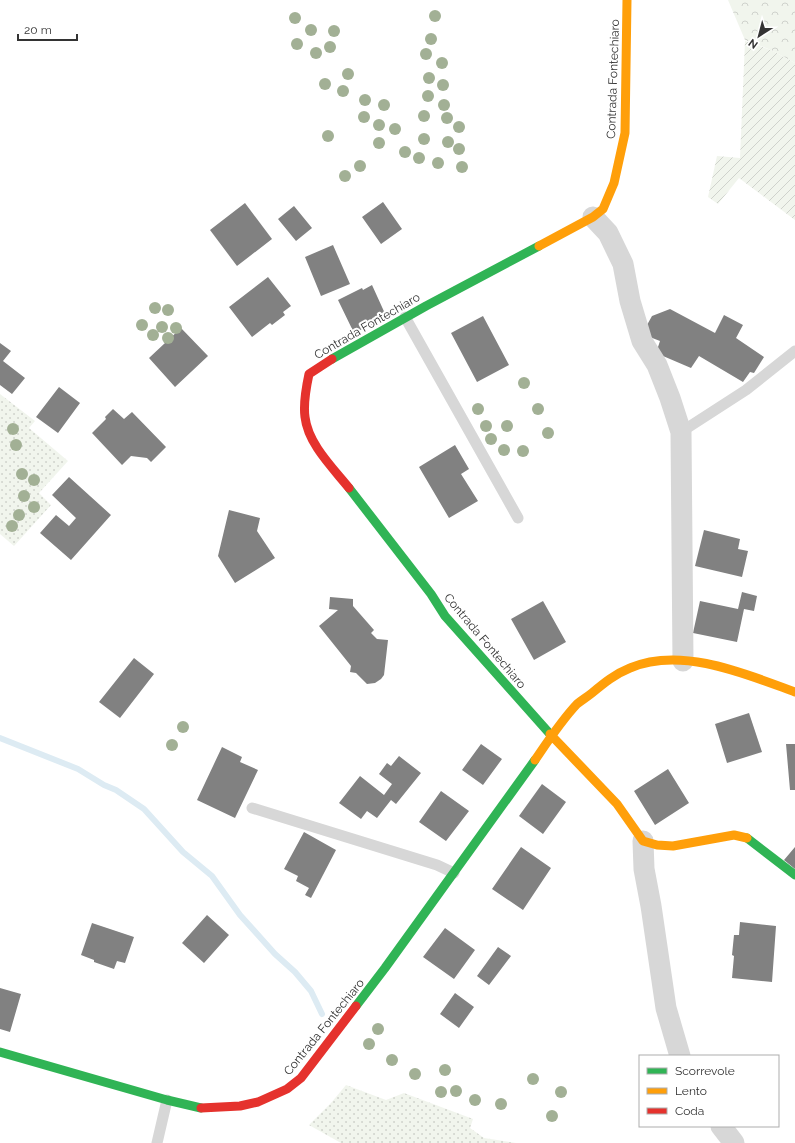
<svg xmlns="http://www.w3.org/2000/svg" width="795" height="1143" font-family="Raleway,sans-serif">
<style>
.grass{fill:url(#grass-dots)}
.forest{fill:url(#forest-crowns)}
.garden{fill:url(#garden-furrows)}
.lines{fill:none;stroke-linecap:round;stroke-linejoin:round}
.stream{stroke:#ddebf3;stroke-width:6}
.building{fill:#818181}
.lane{stroke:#d7d7d7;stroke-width:11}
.street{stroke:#d7d7d7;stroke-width:21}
.fast{stroke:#30b455;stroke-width:9}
.slow{stroke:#ff9f0a;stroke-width:9}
.jam{stroke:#e5322d;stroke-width:9}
.tree{fill:#a2b095}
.labels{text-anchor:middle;stroke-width:4;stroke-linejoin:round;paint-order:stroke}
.street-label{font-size:12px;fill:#333;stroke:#fff}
</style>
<defs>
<pattern id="grass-dots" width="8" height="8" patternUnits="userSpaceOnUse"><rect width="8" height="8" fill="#f1f5ed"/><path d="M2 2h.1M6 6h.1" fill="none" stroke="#cfd2cc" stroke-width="1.8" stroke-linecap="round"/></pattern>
<pattern id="forest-crowns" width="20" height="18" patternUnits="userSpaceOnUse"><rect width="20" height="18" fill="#f1f5ed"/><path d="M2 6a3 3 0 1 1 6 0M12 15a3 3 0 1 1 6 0" fill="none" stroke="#cfd2cc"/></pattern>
<pattern id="garden-furrows" width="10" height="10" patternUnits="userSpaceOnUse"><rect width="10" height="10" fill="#f1f5ed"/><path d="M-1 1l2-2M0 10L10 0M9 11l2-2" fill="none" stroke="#cfd2cc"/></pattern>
</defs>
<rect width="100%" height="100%" fill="#fff"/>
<!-- grass -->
<path class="grass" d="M0 394 35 421 29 428 68 461 39 493 51 505 14 546 0 534Z
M346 1085 386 1100 404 1093 473 1119 470 1128 484 1138 516 1143H341L309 1125 331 1103Z"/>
<!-- forest -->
<path class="forest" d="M728 0H795V63L771 50 745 40Z"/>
<!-- garden -->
<path class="garden" d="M745 41 771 50 795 63V220L739 178 718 204 708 197 717 156 740 158Z"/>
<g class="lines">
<!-- stream -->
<path class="stream" d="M0 738 78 769 104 785 116 790 144 809 183 852 212 876 240 915 275 954 295 972 311 991 322 1014"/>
</g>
<!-- building -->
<path class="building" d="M383 202 402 229 381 244 362 217Z
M245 203 272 239 237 266 210 230Z
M294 206 312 228 296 241 278 219Z
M333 245 350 284 321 296 305 257Z
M268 277 291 306 283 312 285 315 272 325 270 323 252 337 229 307Z
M372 285 387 318 354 333 338 300 362 288 363 290Z
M670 309 715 333 724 315 743 325 736 338 764 357 754 373 750 372 743 382 699 356 691 368 656 353 660 341 642 334 652 316Z
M483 316 509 365 477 382 451 333Z
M181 328 208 356 175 387 149 358Z
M0 343 11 351 3 361 25 378 12 394 0 385Z
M59 387 80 403 58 433 36 417Z
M113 409 124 419 132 412 166 447 151 462 147 458 131 456 122 465 92 433 106 419 105 417Z
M455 445 469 469 461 474 478 501 449 518 419 467Z
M69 477 111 515 71 560 40 533 56 515 69 526 76 518 52 495Z
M229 510 260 518 257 531 275 558 235 583 218 556Z
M704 530 740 539 738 549 748 551 742 577 695 566Z
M742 592 757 596 754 611 744 609 737 642 693 633 700 601 738 609Z
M330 597 353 599V606L374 630 371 633 377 639 388 640 384 675 381 679 375 683 367 684 356 673 350 672 351 666 319 626 338 610 329 609Z
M543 601 566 642 534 660 511 619Z
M134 658 154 674 120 718 99 702Z
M749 713 762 752 727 763 715 724Z
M481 744 502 759 483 785 462 770Z
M786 744H795V790H790Z
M222 747 242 757 240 762 258 770 235 818 197 800Z
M399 756 421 773 396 804 391 800 377 818 367 811 361 819 339 803 360 776 384 795 392 784 379 774 387 763 391 766Z
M668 769 689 803 655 825 634 791Z
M542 784 566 802 543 834 519 816Z
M441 791 469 811 446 841 419 822Z
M304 832 336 850 311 898 305 895 309 888 296 881 298 876 284 869Z
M521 847 551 868 523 910 492 889Z
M795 847V869L784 860Z
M207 915 229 935 204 963 182 943Z
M740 922 776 926 772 982 732 978 734 956 732 955 734 935H739Z
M92 923 134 937 125 963 117 961 114 969 94 962V960L81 955Z
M445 928 475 950 454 979 423 957Z
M498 947 511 956 489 985 477 976Z
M0 988 21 994 10 1032 0 1029Z
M455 993 474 1007 459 1028 440 1014Z"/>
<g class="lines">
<!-- lane -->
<path class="lane" d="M405 317 518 518
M681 432 746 390 795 351
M252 808 437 865 454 873
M157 1143 167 1100"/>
<!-- street -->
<path class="street" d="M593 217 608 233 623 264 630 301 642 341 657 365 670 398 681 432 683 661
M643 841 644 869 651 906 666 1008 680 1056
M721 1126 734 1143"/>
<!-- fast -->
<path class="fast" d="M332 359 426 306 539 246
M349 488 431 594 445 616 550 734
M747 838 795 875
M356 1006 385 968 535 760
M0 1052 167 1100 201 1108"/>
<!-- slow -->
<path class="slow" d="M539 246 593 217 603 209 614 183 625 133 627 0
M550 734 617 804 643 841 657 845 673 846 734 835 747 838
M535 760C548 741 561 721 577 704 582 700 587 697 592 693 604 683 615 674 630 668 681 646 746 674 795 692"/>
<!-- jam -->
<path class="jam" d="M332 359 309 374C306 388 303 403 305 417 308 444 333 468 349 488
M201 1108 240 1106 258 1102 287 1089 301 1078 356 1006"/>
</g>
<!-- trees -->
<g class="tree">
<circle cx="435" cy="16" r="6"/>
<circle cx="295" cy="18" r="6"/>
<circle cx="311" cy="30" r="6"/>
<circle cx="334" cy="31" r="6"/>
<circle cx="431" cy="39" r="6"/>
<circle cx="297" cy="44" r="6"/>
<circle cx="330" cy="47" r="6"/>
<circle cx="316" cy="53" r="6"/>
<circle cx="426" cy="54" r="6"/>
<circle cx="442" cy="63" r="6"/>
<circle cx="348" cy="74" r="6"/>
<circle cx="429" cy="78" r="6"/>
<circle cx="325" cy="84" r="6"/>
<circle cx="443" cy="85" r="6"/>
<circle cx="343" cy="91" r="6"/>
<circle cx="428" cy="96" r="6"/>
<circle cx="365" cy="100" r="6"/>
<circle cx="384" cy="105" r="6"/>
<circle cx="444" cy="105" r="6"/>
<circle cx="424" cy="116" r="6"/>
<circle cx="364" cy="117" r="6"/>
<circle cx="447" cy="118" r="6"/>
<circle cx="379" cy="125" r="6"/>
<circle cx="459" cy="127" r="6"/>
<circle cx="395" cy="129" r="6"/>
<circle cx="328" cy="136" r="6"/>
<circle cx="424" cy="139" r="6"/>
<circle cx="448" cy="142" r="6"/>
<circle cx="379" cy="143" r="6"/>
<circle cx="459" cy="149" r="6"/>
<circle cx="405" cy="152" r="6"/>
<circle cx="419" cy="158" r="6"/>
<circle cx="438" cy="163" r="6"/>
<circle cx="360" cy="166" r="6"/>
<circle cx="462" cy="167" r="6"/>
<circle cx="345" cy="176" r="6"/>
<circle cx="155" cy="308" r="6"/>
<circle cx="168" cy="310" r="6"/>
<circle cx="142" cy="325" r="6"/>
<circle cx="162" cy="327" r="6"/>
<circle cx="176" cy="328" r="6"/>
<circle cx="153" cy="335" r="6"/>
<circle cx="168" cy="338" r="6"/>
<circle cx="524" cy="383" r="6"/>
<circle cx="478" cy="409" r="6"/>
<circle cx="538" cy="409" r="6"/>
<circle cx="486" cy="426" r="6"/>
<circle cx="507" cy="426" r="6"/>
<circle cx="13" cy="429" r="6"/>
<circle cx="548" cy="433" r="6"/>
<circle cx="491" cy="439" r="6"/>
<circle cx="16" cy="445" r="6"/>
<circle cx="504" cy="450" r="6"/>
<circle cx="523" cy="451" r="6"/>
<circle cx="22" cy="474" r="6"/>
<circle cx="34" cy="480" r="6"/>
<circle cx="24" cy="496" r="6"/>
<circle cx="34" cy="507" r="6"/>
<circle cx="19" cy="515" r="6"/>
<circle cx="12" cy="526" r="6"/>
<circle cx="183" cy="727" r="6"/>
<circle cx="172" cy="745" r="6"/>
<circle cx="378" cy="1029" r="6"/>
<circle cx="369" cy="1044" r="6"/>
<circle cx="392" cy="1060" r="6"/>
<circle cx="445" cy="1070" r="6"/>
<circle cx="415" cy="1074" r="6"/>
<circle cx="533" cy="1079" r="6"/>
<circle cx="456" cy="1091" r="6"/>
<circle cx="441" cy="1092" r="6"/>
<circle cx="561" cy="1092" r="6"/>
<circle cx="475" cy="1100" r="6"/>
<circle cx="501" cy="1104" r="6"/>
<circle cx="552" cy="1116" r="6"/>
</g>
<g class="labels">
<!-- street labels -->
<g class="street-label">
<text transform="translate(613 79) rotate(-88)" y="4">Contrada Fontechiaro</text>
<text transform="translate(367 326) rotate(-30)" y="4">Contrada Fontechiaro</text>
<text transform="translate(485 641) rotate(50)" y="4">Contrada Fontechiaro</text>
<text transform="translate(324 1027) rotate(-51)" y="4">Contrada Fontechiaro</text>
</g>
</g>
<!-- legend -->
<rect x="639" y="1055" width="140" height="72" fill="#ffffff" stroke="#adadad"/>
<rect x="647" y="1068" width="20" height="6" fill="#30b455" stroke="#adadad"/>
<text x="675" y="1075" font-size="12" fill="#333333">Scorrevole</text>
<rect x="647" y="1088" width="20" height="6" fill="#ff9f0a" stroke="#adadad"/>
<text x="675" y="1095" font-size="12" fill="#333333">Lento</text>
<rect x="647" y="1108" width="20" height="6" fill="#e5322d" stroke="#adadad"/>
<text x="675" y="1115" font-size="12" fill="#333333">Coda</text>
<!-- north arrow -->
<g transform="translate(759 36) rotate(216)" stroke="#ffffff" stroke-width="3" paint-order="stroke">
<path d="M0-3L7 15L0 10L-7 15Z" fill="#333333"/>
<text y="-6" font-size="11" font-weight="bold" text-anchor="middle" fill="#333333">N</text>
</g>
<!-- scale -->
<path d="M18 34v6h59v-6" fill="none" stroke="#333333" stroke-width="2"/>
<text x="24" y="34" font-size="12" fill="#333333" stroke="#ffffff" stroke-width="3" paint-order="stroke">20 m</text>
</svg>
